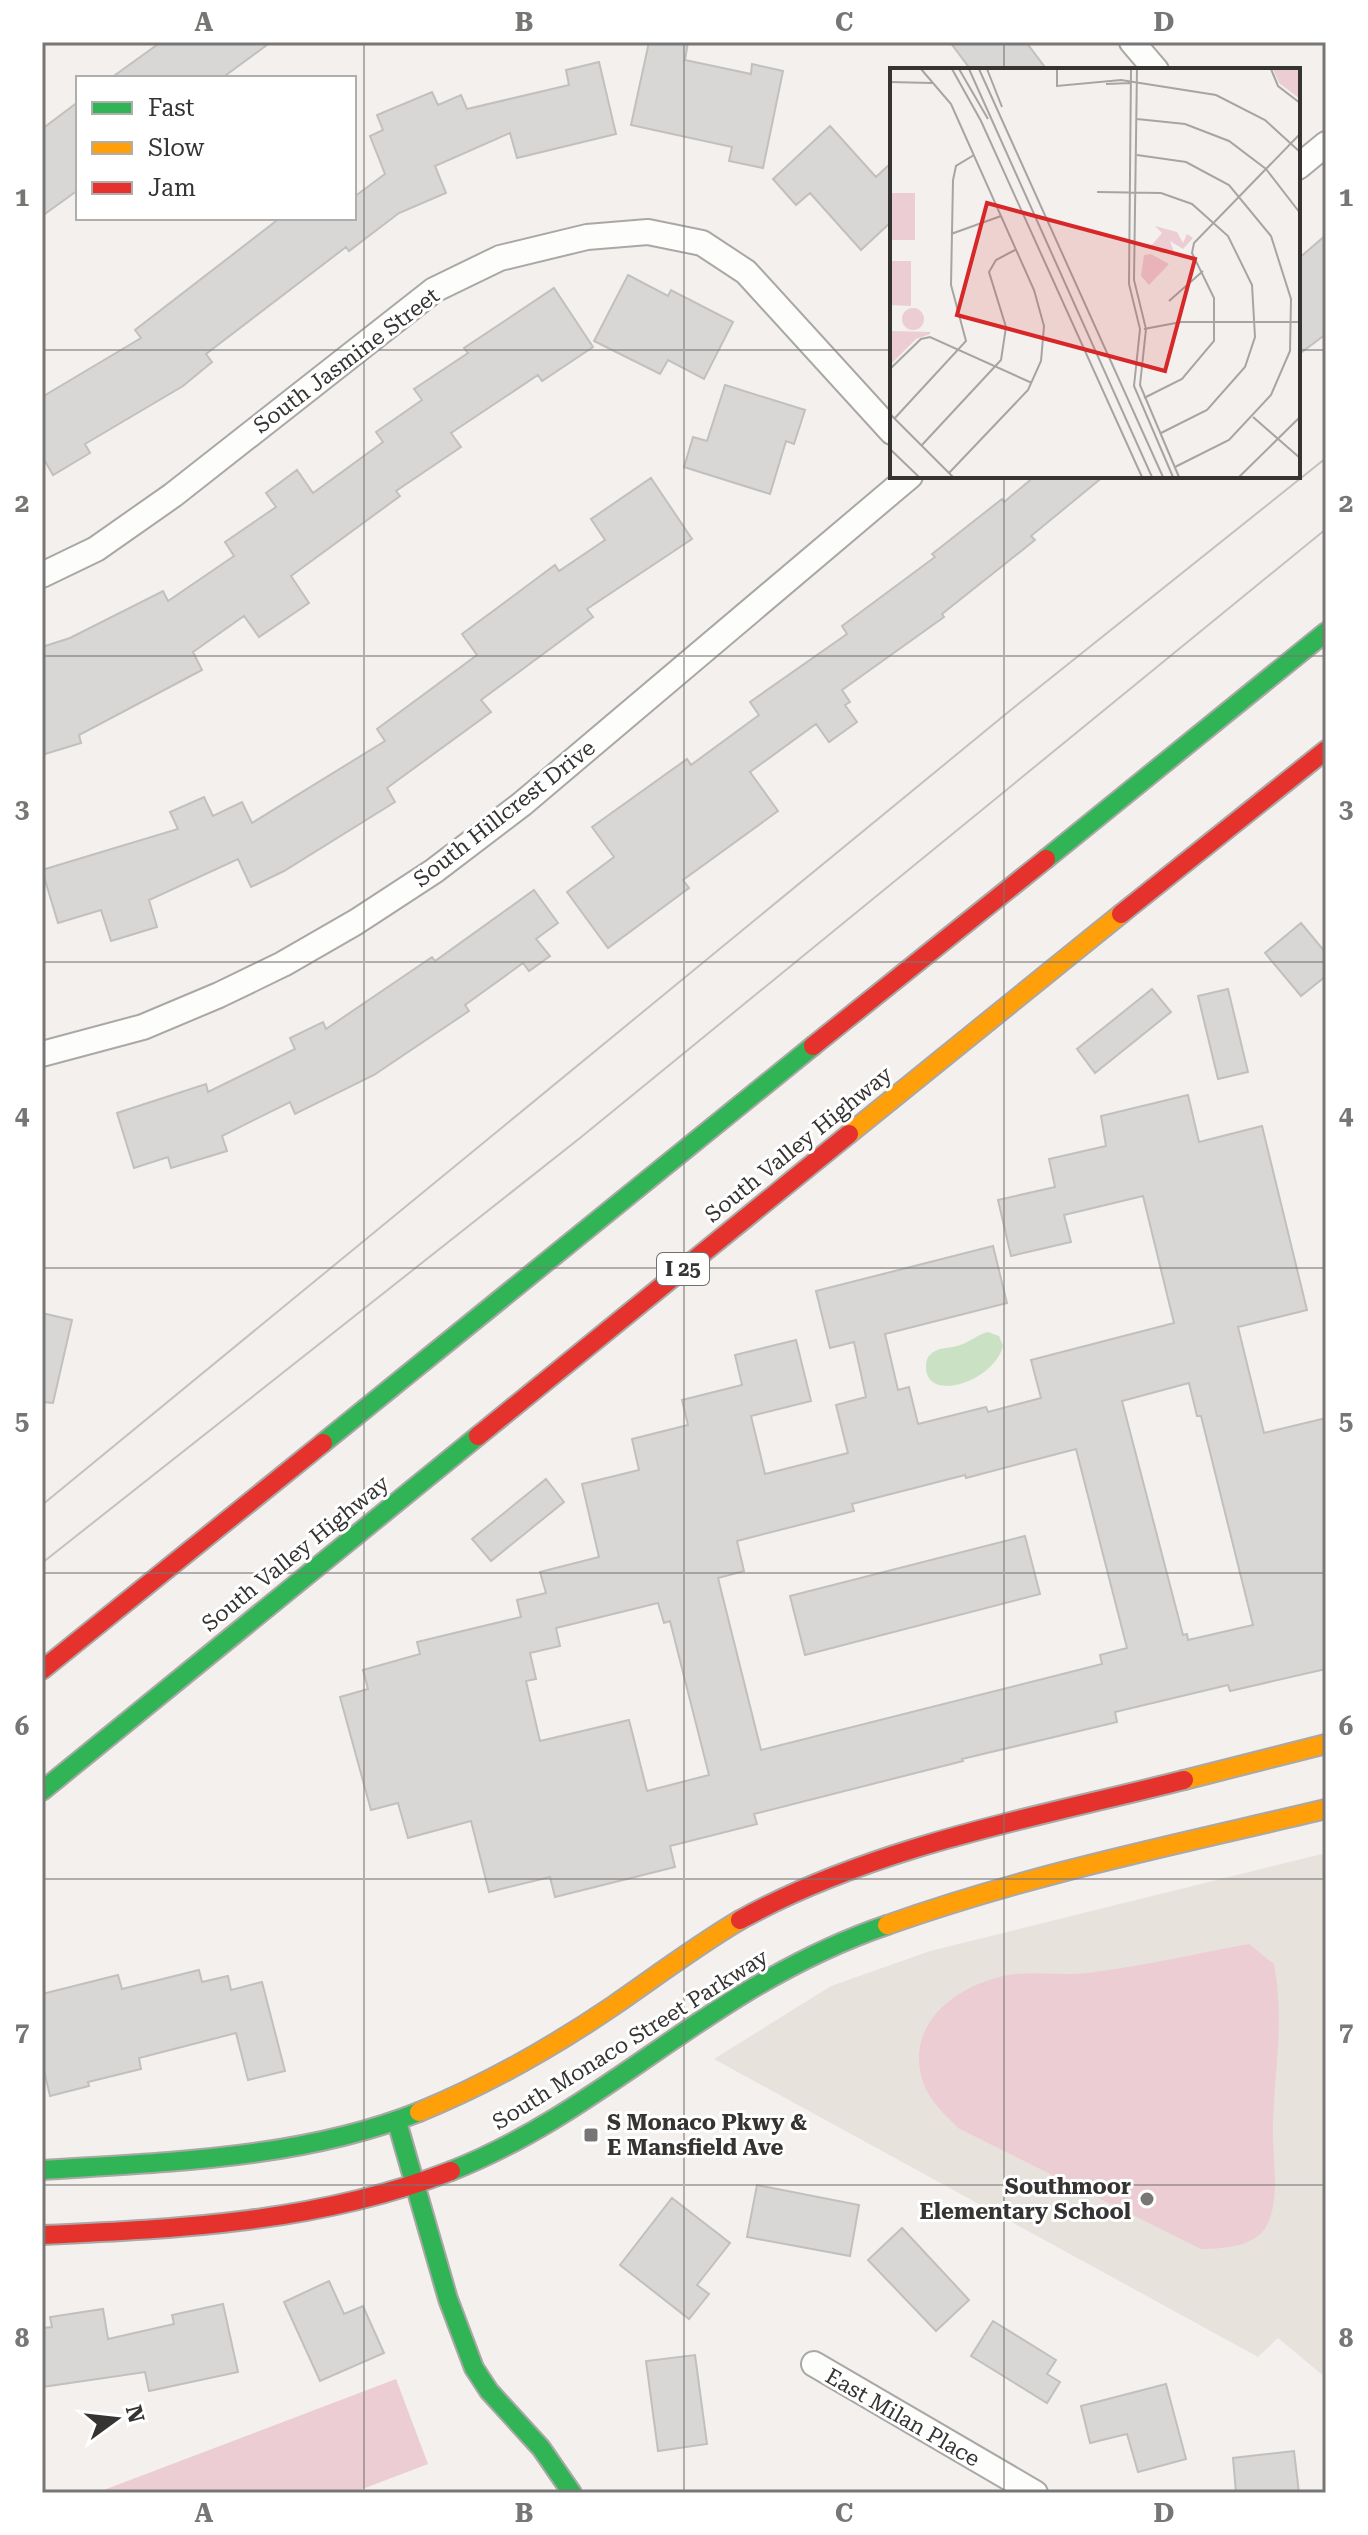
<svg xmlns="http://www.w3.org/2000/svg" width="1368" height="2535" font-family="'Roboto Serif',serif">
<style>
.built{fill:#e8e2dc}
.green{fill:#ebcdd3}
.water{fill:#cae2c3}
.building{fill:#d8d7d6;stroke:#c1c0be;stroke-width:2;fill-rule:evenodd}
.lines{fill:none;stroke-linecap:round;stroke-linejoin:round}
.street-casing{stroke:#aaa8a7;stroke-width:28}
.fast-casing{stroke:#aaa8a7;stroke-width:22}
.slow-casing{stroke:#aaa8a7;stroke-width:22}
.jam-casing{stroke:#aaa8a7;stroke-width:22}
.street{stroke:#fdfdfc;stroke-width:24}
.fast{stroke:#30b455;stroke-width:18}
.slow{stroke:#ff9f0a;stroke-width:18}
.jam{stroke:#e5322d;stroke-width:18}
.tram{stroke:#c3c2c2;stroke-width:2}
.grid{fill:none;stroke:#787674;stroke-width:2;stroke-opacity:0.55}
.poi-dot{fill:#787674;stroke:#fff;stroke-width:3}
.labels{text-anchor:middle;stroke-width:6;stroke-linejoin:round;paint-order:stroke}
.shield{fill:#fff;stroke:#727170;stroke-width:2}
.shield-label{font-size:20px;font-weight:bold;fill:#363433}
.street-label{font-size:22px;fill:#363433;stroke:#fff}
.poi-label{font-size:22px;font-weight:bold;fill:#363433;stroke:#fff;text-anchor:start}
.inset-road{fill:none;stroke:#a7a5a3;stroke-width:2}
.view{fill:#d62828;fill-opacity:0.15;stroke:#d62828;stroke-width:4}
.inset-edge{fill:none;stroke:#363433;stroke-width:4}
.neatline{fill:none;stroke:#787674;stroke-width:3}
.grid-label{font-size:26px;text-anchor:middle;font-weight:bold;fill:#787674}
</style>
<rect width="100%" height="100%" fill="#f3f0ee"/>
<!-- built -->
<path class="built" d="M1326 1853V2378L1278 2338 1258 2357 714 2059 831 1986 930 1951Z"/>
<!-- green -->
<path class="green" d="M1249 1944 1274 1964C1285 2025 1274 2068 1273 2128 1272 2159 1281 2197 1267 2225 1256 2247 1222 2249 1201 2249L958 2128C945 2115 931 2102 924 2085 902 2025 956 1985 1008 1975 1034 1971 1061 1976 1087 1973 1141 1966 1196 1954 1249 1944Z
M396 2379 428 2464 352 2493H96Z"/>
<!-- water -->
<path class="water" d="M988 1332 999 1336 1003 1346C994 1382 925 1404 926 1366 926 1359 929 1354 935 1351 943 1347 952 1348 960 1345 970 1342 978 1334 988 1332Z"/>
<!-- building -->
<path class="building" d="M161 42H271L222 78H111Z
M649 42H688L685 60 751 74 752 64 783 71 763 168 729 161 732 147 631 125Z
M950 42H1026L1047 70H971Z
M599 62 616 134 517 158 510 133 435 166 446 193 399 213 349 251 346 247 206 354 212 362 183 386 85 444 90 453 53 475 42 456V397L141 338 135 330 280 218H354V197L385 174 370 136 383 130 377 115 432 92 438 105 461 95 467 109 569 85 566 70Z
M78 102V190L42 216V129Z
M830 126 876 177 892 162V221L861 250 810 193 796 205 773 179Z
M1326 235V334L1298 355V259Z
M628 275 668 296 671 290 733 322 704 379 668 360 660 374 594 341Z
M554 288 593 347 542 381 538 375 451 433 461 447 396 491 400 496 291 576 309 603 259 637 244 616 193 652 202 670 79 735 81 743 42 755V647L70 638 163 591 168 601 234 556 225 542 276 507 266 493 297 470 313 493 383 442 376 432 422 400 414 389 468 353 464 348Z
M725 385 805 410 794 444 786 441 770 494 684 467 693 437 707 441Z
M1035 476H1104L1031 536 1035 540 942 614 944 617 842 690 850 702 845 705 857 722 829 742 816 724 750 772 778 811 683 880 689 888 608 948 567 892 614 857 592 827 687 759 691 765 759 715 750 702 847 634 842 626 935 557 932 554 1002 499 1004 502Z
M651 478 692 539 587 609 593 617 481 700 491 712 387 788 395 802 284 871 251 887 238 859 149 900 157 927 111 941 101 910 58 923 42 870 178 829 170 812 204 797 213 816 242 802 252 823 385 741 377 729 477 655 462 634 555 565 559 571 605 540 591 519Z
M534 890 558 923 536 939 550 956 529 971 523 963 465 1005 469 1011 374 1075 295 1114 290 1102 222 1136 227 1151 171 1168 168 1157 134 1168 117 1113 206 1084 208 1092 295 1049 290 1038 323 1022 326 1029 432 957 435 961Z
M1301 923 1326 953V976L1301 996 1265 953Z
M1152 989 1171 1012 1095 1073 1077 1049Z
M1228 989 1248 1072 1218 1079 1198 996Z
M1188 1095 1199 1142 1262 1126 1307 1310 1238 1327 1264 1433 1326 1418V1669L1230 1691 1228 1685 1115 1712 1117 1722 962 1759 963 1761 754 1814 757 1824 670 1846 675 1867 555 1897 550 1877 489 1892 471 1821 408 1838 398 1803 371 1810 340 1697 368 1689 363 1670 420 1654 417 1642 521 1617 517 1600 546 1593 540 1572 599 1557 582 1484 639 1470 632 1439 688 1425 682 1400 742 1385 735 1355 796 1340 811 1401 751 1416 765 1474 848 1453 836 1405 866 1397 854 1342 830 1348 816 1291 993 1246 1007 1303 885 1334 898 1390 909 1387 918 1424 986 1407 988 1412 1041 1398 1031 1360 1174 1323 1143 1196 1064 1215 1071 1242 1011 1256 998 1200 1055 1187 1049 1159 1106 1146 1101 1116ZM1189 1383 1197 1416H1201L1253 1625 1188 1640 1187 1634 1183 1635 1122 1401ZM1076 1449 1127 1648 1100 1655 1102 1664 761 1750 718 1578 744 1571 737 1541 854 1511 852 1504 965 1475 966 1478ZM658 1603 664 1623 670 1621 709 1775 647 1791 629 1720 540 1741 526 1681 536 1679 530 1653 560 1646 556 1628Z
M42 1313 72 1320 53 1403 42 1402Z
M546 1479 564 1502 491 1561 472 1539Z
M1025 1536 1040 1594 805 1655 790 1596Z
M199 1970 202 1982 228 1976 231 1990 262 1982 285 2071 248 2080 236 2033 139 2058 141 2069 88 2082 89 2086 50 2096 42 2062V1994L118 1975 122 1989Z
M757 2185 859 2205 850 2256 747 2237Z
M672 2198 730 2243 697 2285 709 2294 689 2319 620 2265Z
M902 2228 969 2300 936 2331 868 2260Z
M329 2281 344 2314 363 2306 384 2353 320 2381 284 2302Z
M223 2304 238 2372 149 2391 145 2372 42 2387V2328L52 2327 50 2317 103 2309 108 2339 174 2324 172 2315Z
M993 2321 1056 2360 1047 2374 1060 2382 1047 2403 971 2356Z
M695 2355 707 2444 658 2451 646 2361Z
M1166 2384 1186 2459 1138 2472 1127 2434 1090 2443 1081 2406Z
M1294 2451 1299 2493H1236L1233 2458Z"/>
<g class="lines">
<!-- street casing -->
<g class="street-casing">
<path id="street" d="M1132 42 1156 70
M1298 167 1326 144
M42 575 96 549 173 495 434 290 500 258 587 237 648 232 702 243 746 272 892 432
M42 1054 143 1027 219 995 283 964 356 922 434 871 522 804 910 476
M814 2364 1035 2493"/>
</g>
<!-- fast casing -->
<g class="fast-casing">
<path id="fast" d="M1046 859 1326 632
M323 1443 813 1046
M42 1791 478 1436
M397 2122 448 2299 474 2368 489 2391 541 2448 572 2493
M42 2170C167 2162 301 2159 419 2112
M451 2171C559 2129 646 2053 743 1994 789 1966 837 1942 887 1925"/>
</g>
<!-- slow casing -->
<g class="slow-casing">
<path id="slow" d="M849 1134 1121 914
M1184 1780 1326 1744
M887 1925C1030 1874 1179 1844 1326 1809
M419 2112C488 2084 551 2048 613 2006 655 1977 696 1946 740 1920"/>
</g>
<!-- jam casing -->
<g class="jam-casing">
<path id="jam" d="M1121 914 1326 750
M813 1046 1046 859
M478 1436 849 1134
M42 1670 323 1443
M740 1920C873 1846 1037 1817 1184 1780
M42 2235C180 2229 320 2222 451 2171"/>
</g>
<!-- street -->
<use href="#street" class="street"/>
<!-- fast -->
<use href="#fast" class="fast"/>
<!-- slow -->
<use href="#slow" class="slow"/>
<!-- jam -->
<use href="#jam" class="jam"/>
<!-- tram -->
<path class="tram" d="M42 1505 1012 709 1326 458
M42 1563 580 1138 1326 529"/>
</g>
<!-- grid -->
<path class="grid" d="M364 42V2493M684 42V2493M1004 42V70M42 350H892M1298 350H1326M1004 476V2493M42 656H1326M42 962H1326M42 1268H1326M42 1573H1326M42 1879H1326M42 2185H1326"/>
<!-- markers -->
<g class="poi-dot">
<rect x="583" y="2127" width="16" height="16" rx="4"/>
<circle cx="1147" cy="2199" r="8"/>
</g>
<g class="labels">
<!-- shield labels -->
<rect class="shield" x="657" y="1253" width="52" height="32" rx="6"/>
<g class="shield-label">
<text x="683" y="1276">I 25</text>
</g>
<!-- street labels -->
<g class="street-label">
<text transform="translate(346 360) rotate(-37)" y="8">South Jasmine Street</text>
<text transform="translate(504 813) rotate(-38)" y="8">South Hillcrest Drive</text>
<text transform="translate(798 1144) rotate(-39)" y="8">South Valley Highway</text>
<text transform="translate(295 1553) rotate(-39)" y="8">South Valley Highway</text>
<text transform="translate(630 2039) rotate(-32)" y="8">South Monaco Street Parkway</text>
<text transform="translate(903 2417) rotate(30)" y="8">East Milan Place</text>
</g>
<!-- poi labels -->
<g class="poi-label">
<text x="607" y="2130">S Monaco Pkwy &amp;<tspan x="607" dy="25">E Mansfield Ave</tspan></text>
<text x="1131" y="2194" text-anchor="end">Southmoor<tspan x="1131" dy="25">Elementary School</tspan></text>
</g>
</g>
<!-- overview -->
<g transform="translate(890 68)">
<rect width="410" height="410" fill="#f3f0ee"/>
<path d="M383 1H410V31L389 15ZM1 125H25V172H1ZM265 158 287 164 293 175 297 166 303 170 293 181 280 173 284 184 271 185 261 178 272 165ZM261 186 279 196 259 217 251 208 254 187ZM0 193H21V238L0 237ZM12 251a11 11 0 1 1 22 0a11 11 0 1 1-22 0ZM0 263 40 264V266L26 271 0 297Z" fill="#ebcdd3"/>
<path class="inset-road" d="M31 1 61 36 144 222 154 258 151 293 138 322 59 405M62 1 91 53 252 409M69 1 98 51M79 1 262 409M89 1 273 409M97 1 112 39M167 1V18L231 12 326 27 375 52 410 84M241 1 239 216 250 261 244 318 283 409M247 1 244 212 256 261 250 317 289 409M381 1 388 18 410 35M0 14 42 15M216 16 241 15M247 51 295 56 339 73 376 101 410 145M247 87 296 94 339 117 381 168 401 231 400 283 381 327 339 372 285 399M207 124 271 125 302 136 338 168 362 217 365 269 355 299 317 342 271 365M61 166 111 148M279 233 313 203M254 261 291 254H410M0 301 31 271 40 269 142 315M254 330 292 311 324 273V230L302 185 304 175 410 66M0 346 63 409M363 349 410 390M4 351 76 273 61 217 63 112 66 98 84 87M31 378 111 292 116 259 99 204 106 192 125 182M0 381 29 409M349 409 410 349"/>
<path class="view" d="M97 135 305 191 275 303 67 247Z"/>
<rect width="410" height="410" class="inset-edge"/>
</g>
<!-- border -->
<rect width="1368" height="2535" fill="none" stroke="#ffffff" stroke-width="88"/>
<!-- legend -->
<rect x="76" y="76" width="280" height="144" fill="#ffffff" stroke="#afaead" stroke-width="2"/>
<rect x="92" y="102" width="40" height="12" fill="#30b455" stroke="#afaead" stroke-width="2"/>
<text x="148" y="116" font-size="24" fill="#363433">Fast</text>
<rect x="92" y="142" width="40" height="12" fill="#ff9f0a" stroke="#afaead" stroke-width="2"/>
<text x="148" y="156" font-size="24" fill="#363433">Slow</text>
<rect x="92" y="182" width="40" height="12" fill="#e5322d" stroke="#afaead" stroke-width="2"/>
<text x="148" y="196" font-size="24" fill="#363433">Jam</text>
<!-- north arrow -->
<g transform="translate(116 2419) rotate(75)" stroke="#ffffff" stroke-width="6" paint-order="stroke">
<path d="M0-6L14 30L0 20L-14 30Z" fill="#363433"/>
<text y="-12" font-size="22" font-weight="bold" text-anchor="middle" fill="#363433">N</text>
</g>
<rect x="44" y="44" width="1280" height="2447" class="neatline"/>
<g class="grid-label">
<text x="204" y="31">A</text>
<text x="524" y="31">B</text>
<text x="844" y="31">C</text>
<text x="1164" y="31">D</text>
<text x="22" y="206">1</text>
<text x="1346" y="206">1</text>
<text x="22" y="512">2</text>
<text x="1346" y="512">2</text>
<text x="22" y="818">3</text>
<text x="1346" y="818">3</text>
<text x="22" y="1124">4</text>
<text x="1346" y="1124">4</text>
<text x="22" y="1430">5</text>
<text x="1346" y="1430">5</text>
<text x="22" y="1735">6</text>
<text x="1346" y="1735">6</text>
<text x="22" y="2041">7</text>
<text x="1346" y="2041">7</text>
<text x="22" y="2347">8</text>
<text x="1346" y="2347">8</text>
<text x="204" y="2522">A</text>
<text x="524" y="2522">B</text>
<text x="844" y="2522">C</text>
<text x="1164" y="2522">D</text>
</g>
</svg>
